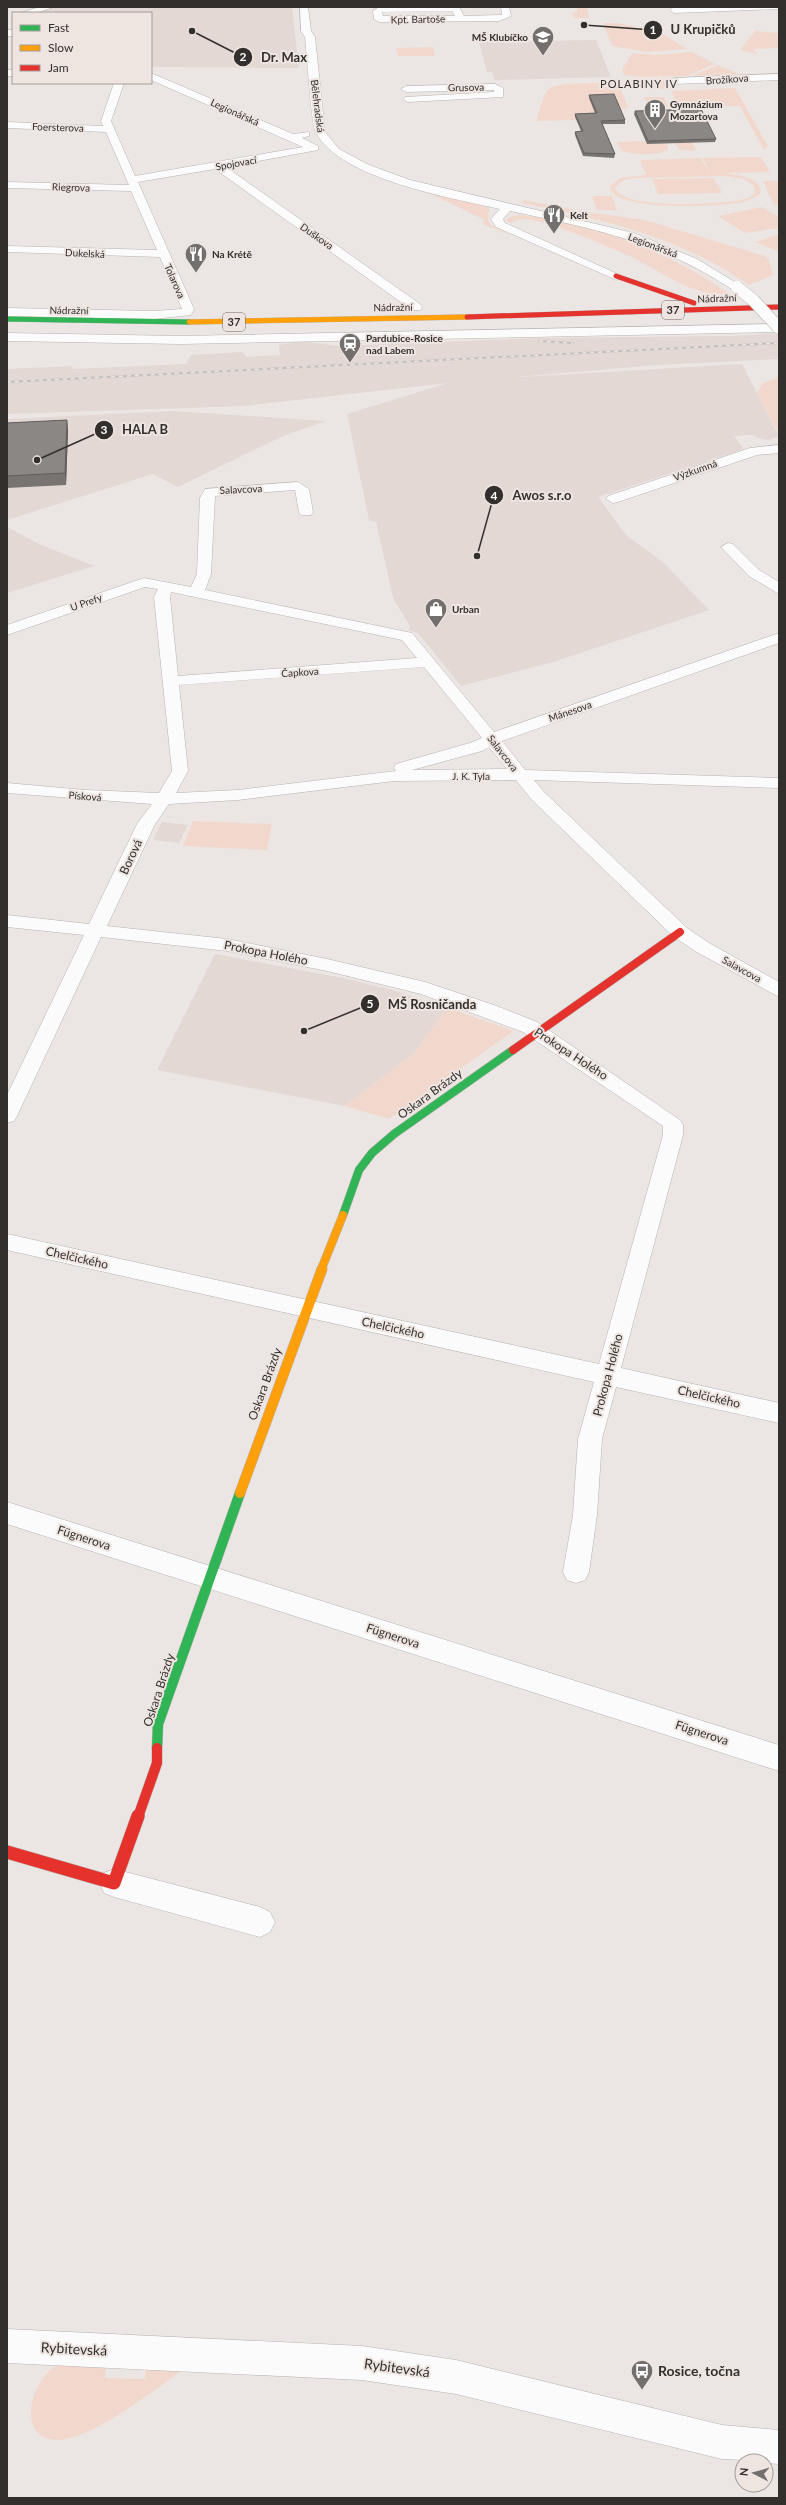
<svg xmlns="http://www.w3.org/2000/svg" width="786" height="2505" font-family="Lato,sans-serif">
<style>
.built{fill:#e3d8d3}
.green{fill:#f2d8cc;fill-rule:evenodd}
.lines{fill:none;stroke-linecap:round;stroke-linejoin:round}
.street-casing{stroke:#b6b3b1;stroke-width:1}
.fast-far2-casing{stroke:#b6b3b1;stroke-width:5.5}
.fast-far1-casing{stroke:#b6b3b1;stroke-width:9}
.fast-casing{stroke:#b6b3b1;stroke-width:11}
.slow-far2-casing{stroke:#b6b3b1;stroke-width:5.5}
.slow-far1-casing{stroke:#b6b3b1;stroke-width:9}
.slow-casing{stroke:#b6b3b1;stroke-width:11}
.jam-far3-casing{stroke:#b6b3b1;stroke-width:5.5}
.jam-far2-casing{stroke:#b6b3b1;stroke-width:9}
.jam-far1-casing{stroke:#b6b3b1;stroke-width:11}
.jam-casing{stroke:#b6b3b1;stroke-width:14}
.street{fill:#fcfbfb;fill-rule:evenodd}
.fast-far2{stroke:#30b455;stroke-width:5}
.fast-far1{stroke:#30b455;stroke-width:8}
.fast{stroke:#30b455;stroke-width:10}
.slow-far2{stroke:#ff9f0a;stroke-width:5}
.slow-far1{stroke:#ff9f0a;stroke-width:8}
.slow{stroke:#ff9f0a;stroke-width:10}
.jam-far3{stroke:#e5322d;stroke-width:5}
.jam-far2{stroke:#e5322d;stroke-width:8}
.jam-far1{stroke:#e5322d;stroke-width:10}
.jam{stroke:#e5322d;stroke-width:13}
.rail-casing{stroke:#c2c1c0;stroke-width:2}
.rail{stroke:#eee5e1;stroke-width:1.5;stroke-dasharray:4;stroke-linecap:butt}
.street-bridge-casing{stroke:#b6b3b1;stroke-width:13;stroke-linecap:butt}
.street-bridge{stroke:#fcfbfb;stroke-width:12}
.wall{fill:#787472}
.shaded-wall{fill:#615e5d}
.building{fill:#8b8785;stroke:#615e5d}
.labels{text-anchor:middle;stroke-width:4;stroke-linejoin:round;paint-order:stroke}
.far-street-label{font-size:10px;fill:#322f2d;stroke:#eee5e1}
.far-poi-label{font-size:10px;font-weight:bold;fill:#322f2d;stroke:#eee5e1;text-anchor:start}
.far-neighbourhood-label{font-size:11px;letter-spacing:1px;fill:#322f2d;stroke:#eee5e1}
.shield{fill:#eee5e1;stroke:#6a6663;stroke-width:1}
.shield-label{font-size:11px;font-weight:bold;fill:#322f2d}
.street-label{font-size:12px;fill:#322f2d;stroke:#eee5e1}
.near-street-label{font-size:14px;fill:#322f2d;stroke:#eee5e1}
.near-poi-label{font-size:14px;font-weight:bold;fill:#322f2d;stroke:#eee5e1;text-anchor:start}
.leader{fill:none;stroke:#322f2d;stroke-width:1.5}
.callout-dot{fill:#322f2d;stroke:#eee5e1;stroke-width:1.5}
.mark-label{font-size:12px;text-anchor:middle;font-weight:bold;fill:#fff}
.callout-label{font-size:13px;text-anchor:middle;font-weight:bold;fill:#322f2d;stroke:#eee5e1;stroke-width:4;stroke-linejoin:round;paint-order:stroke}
</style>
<rect width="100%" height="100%" fill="#ebe6e4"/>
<!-- built -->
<path class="built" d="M43 7H292L299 68 151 67V13L11 11 25 12Z
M596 40 611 77 495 80 492 72H487L479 42Z
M779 333V359L657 365 504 378 742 364 779 436 769 440 760 439 752 435 734 436 744 449 598 497 627 536 663 562 709 610 553 662 461 686 418 633 408 630 410 626 393 598 376 522 369 520 347 414 448 383 244 406 7 414V369L72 366 73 369 186 364 191 355 242 352 247 357 280 355 279 345 301 341 338 346 540 338 730 336Z
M173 411 326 421 283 436 178 487 153 474 7 520V419Z
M7 527 39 544 94 566 7 593Z
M162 822 188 825 179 843 153 840Z
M215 954 343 978 393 990 448 1008 413 1054 345 1106 157 1070Z"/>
<!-- green -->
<path class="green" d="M576 7H587L589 18H574L572 13 578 12Z
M603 23H618L660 33 662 34H641H663L687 49 647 52 612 46Z
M757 29V31L779 33V48L754 49 757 54 740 50Z
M433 47 435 56H398L396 48Z
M692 52 715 64 687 76 640 77 624 75 622 70 632 53 656 55Z
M718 65 739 74 693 76 694 75Z
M669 78 672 85H663L665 89 630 88 627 81Z
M618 83 628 107C618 114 600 102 589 98L597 116 575 117 576 120 536 121C539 112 542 99 547 91 555 80 604 84 618 83Z
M735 88 768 146 764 150 740 106 682 107 678 106 671 91Z
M644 97H664L668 106H648Z
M673 140H691L696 151 680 150Z
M646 141 667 144 668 149C662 156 628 155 621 150L617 142Z
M761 157 770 172 727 173C739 176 756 176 761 190L759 195 745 202C722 206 619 213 610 188L611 185 621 178 646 175 640 160 701 158 710 174 703 158ZM725 176 744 179 754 186 755 192 751 197 738 201C715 203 625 211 615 188L624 180 633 178Z
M714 178 722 193 658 194 652 179Z
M763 181H779V204L774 205Z
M429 193 489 207 488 221 491 225 510 235 482 224 485 220 431 194H425Z
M592 196H612L617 210H597Z
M524 200 586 212 645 220 765 256 769 260 773 275 749 285C681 237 601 219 521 203Z
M762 207 779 217V228L745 233 718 216Z
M521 215C595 223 669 252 730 294 695 297 668 276 639 261 621 251 541 217 522 219 518 219 514 222 511 223L506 220 512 216Z
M779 234V252L756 242Z
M779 377V434L757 393 763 383Z
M193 821 272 824 267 850 183 846Z
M448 1008 514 1031 389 1119 345 1106 413 1054Z
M59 2364 106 2365 105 2378 145 2379 146 2367 182 2368 181 2371C155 2390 88 2442 57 2440 14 2438 31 2378 59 2364Z"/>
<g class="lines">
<!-- street casing -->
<g class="street-casing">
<path id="street" d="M39 7H54L36 13H21Z
M300 7H308L311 31 315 37 325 132 339 149 369 165 410 180 634 233 697 259 743 287 741 290H733C661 242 592 228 510 211L503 219 505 223 622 276 616 280 612 278 496 227 491 219 500 209C451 198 341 179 316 133 311 124 307 53 305 37L301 31Z
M379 7H459L464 16 499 15H502L501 7H509L511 16 499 21 379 22 374 19 373 11ZM452 11 455 16H383L382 12Z
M685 7H779V9L674 13 670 10 674 7Z
M7 30H13V36H7Z
M7 70H13V76H7Z
M151 73 293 134 309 132V136L302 138 318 146V150L226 167 420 304 422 307 420 310H412L215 169 138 182 194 309 191 315 154 319 7 316V308L154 311 182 309 160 257 7 252V246L157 250 131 191 7 188V182L129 185 106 132 7 128V122L103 126 101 121 114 83H124L111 121 135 176 303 147 151 80Z
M779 74V80L674 84 669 81 674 78Z
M495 84 503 88V97L408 102 403 99 405 97 494 92V90L406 92 401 89 406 86Z
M779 324V332L181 344 7 341V333L181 336Z
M779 445V453L757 455 618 502 613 503 606 499 608 496 750 448Z
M298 482 309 489 313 512 311 515H301L299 512 295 490 215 496 211 574 205 590 412 633 494 732 779 633V643L502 741 525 770 779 778V788L534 780 544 792 687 928 709 943 779 982V997L695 951 673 936 532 800 516 780 394 781 238 800 169 804 155 824 107 926 227 939 327 959 425 982 494 1005 537 1022 680 1120 683 1125V1135L621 1368 779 1403V1423L616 1387 602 1439 597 1515 589 1572 585 1580 576 1583 567 1580 563 1572 573 1515 578 1439 594 1382 7 1250V1234L599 1364 663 1135V1126L523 1032 421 994 327 971 227 951 101 937 17 1116 14 1121 7 1123V1095L84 935 7 927V915L89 924 137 824 152 804 7 793V783L85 790 159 793 172 771 154 597 158 589 145 587 7 635V625L144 578 191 587 197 574 200 498 205 489ZM171 592 402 640 417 658 178 676 170 597ZM424 667 482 738 470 743 396 764 394 768 396 771 238 790 176 793 188 771 179 685ZM489 747 507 769 412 770 482 751Z
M728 543 733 544 759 570 779 582V594L749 576 721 547Z
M7 1502 779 1745V1771L7 1524Z
M114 1869 260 1907 270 1912 275 1922 270 1932 260 1937 114 1897 104 1893 100 1883 104 1873Z
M7 2329 362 2346 456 2360 722 2425 779 2430V2464L766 2463V2461L722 2459 456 2394 362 2380 7 2363Z"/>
</g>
<!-- fast-far2 casing -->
<g class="fast-far2-casing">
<path id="fast-far2" d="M7 319 189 322"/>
</g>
<!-- fast-far1 casing -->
<g class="fast-far1-casing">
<path id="fast-far1" d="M343 1215 359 1170 372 1153 394 1134 513 1050"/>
</g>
<!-- fast casing -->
<g class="fast-casing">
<path id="fast" d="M157 1748 158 1724 240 1493"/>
</g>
<!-- slow-far2 casing -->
<g class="slow-far2-casing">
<path id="slow-far2" d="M189 322 467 317"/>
</g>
<!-- slow-far1 casing -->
<g class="slow-far1-casing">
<path id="slow-far1" d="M321 1270 343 1215"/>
</g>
<!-- slow casing -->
<g class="slow-casing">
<path id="slow" d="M240 1493 322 1269"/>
</g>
<!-- jam-far3 casing -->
<g class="jam-far3-casing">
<path id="jam-far3" d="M616 276 694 303
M467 317 779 307"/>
</g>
<!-- jam-far2 casing -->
<g class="jam-far2-casing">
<path id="jam-far2" d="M513 1050 680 932"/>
</g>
<!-- jam-far1 casing -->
<g class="jam-far1-casing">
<path id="jam-far1" d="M138 1817 157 1763V1748"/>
</g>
<!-- jam casing -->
<g class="jam-casing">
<path id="jam" d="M7 1852 114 1883 138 1816"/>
</g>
<!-- street -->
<use href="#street" class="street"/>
<!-- fast-far2 -->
<use href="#fast-far2" class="fast-far2"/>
<!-- fast-far1 -->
<use href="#fast-far1" class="fast-far1"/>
<!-- fast -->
<use href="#fast" class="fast"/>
<!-- slow-far2 -->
<use href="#slow-far2" class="slow-far2"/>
<!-- slow-far1 -->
<use href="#slow-far1" class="slow-far1"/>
<!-- slow -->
<use href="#slow" class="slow"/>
<!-- jam-far3 -->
<use href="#jam-far3" class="jam-far3"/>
<!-- jam-far2 -->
<use href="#jam-far2" class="jam-far2"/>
<!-- jam-far1 -->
<use href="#jam-far1" class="jam-far1"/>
<!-- jam -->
<use href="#jam" class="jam"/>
<!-- rail casing -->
<g class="rail-casing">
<path id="rail" d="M539 341 573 343
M7 382 779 343"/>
</g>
<!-- rail -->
<use href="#rail" class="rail"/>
<!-- street-bridge casing -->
<g class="street-bridge-casing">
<path id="street-bridge" d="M737 287 754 301 778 327"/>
</g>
<!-- street-bridge -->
<use href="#street-bridge" class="street-bridge"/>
</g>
<!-- wall -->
<path class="wall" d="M589 95 625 120V124H602L615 154 614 158 583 156 575 135V132L581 131 575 117V114L595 113 589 98Z
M635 111 716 139 715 142 647 144 634 114Z
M67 420 68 431 66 485 7 488V423Z"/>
<!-- shaded-wall -->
<path class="shaded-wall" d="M67 420 68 431 66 485 65 473Z"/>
<!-- building -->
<path class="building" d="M614 94 625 120 601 121 615 154 584 153 575 132 583 131 575 114 597 113 589 95Z
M701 109 716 139 648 141 635 111Z
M67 420 65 473 7 476V423Z"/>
<!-- icons -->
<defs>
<g id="school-pin" transform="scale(1.15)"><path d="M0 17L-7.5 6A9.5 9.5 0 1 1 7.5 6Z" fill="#736f6d" stroke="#eee5e1"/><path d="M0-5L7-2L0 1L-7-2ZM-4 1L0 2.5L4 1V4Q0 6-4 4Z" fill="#fff"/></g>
<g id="building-pin" transform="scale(1.15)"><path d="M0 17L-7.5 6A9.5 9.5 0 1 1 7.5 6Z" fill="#736f6d" stroke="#eee5e1"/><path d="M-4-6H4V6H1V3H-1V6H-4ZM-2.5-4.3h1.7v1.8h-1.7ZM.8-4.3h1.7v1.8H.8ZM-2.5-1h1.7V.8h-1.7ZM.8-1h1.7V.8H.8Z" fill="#fff"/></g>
<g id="restaurant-pin" transform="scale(1.15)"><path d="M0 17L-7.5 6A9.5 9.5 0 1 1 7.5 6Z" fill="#736f6d" stroke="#eee5e1"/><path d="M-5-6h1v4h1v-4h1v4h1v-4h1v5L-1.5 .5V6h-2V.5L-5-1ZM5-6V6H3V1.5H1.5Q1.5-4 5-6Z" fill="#fff"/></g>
<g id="station-pin" transform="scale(1.15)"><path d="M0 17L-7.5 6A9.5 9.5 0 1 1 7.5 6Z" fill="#736f6d" stroke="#eee5e1"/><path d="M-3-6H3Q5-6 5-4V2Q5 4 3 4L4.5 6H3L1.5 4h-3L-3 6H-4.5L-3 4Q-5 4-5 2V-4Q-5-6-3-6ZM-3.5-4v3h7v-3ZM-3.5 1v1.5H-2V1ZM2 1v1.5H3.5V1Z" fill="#fff"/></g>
<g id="shop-pin" transform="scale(1.15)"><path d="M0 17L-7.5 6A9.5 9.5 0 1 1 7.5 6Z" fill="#736f6d" stroke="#eee5e1"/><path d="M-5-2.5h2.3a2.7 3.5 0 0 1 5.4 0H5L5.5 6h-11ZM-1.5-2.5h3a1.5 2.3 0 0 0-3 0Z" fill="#fff"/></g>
<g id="bus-pin" transform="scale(1.15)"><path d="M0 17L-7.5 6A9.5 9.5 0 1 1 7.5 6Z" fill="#736f6d" stroke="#eee5e1"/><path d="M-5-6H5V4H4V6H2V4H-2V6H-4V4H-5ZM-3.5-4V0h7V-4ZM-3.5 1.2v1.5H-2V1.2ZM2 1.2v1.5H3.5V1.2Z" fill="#fff"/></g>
</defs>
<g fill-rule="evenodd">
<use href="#school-pin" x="543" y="37"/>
<use href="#building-pin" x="655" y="110"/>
<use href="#restaurant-pin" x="554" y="215"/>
<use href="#restaurant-pin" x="196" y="254"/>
<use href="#station-pin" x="350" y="344"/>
<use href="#shop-pin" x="436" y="609"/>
<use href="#bus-pin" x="642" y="2371"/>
</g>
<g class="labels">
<!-- far-street labels -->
<g class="far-street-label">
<text transform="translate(418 19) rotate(-1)" y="4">Kpt. Bartoše</text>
<text transform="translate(727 79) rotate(-4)" y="4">Brožíkova</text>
<text transform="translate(466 87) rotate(-1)" y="4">Grusova</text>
<text transform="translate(318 106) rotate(83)" y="4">Bělehradská</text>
<text transform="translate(235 112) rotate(24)" y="4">Legionářská</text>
<text transform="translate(58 127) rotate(2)" y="4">Foersterova</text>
<text transform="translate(236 163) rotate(-10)" y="4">Spojovací</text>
<text transform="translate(71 187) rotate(2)" y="4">Riegrova</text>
<text transform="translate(317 236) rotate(35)" y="4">Duškova</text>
<text transform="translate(653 245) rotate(21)" y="4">Legionářská</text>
<text transform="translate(85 253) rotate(3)" y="4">Dukelská</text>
<text transform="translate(175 281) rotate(66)" y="4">Tolarova</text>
<text transform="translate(717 298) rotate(-2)" y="4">Nádražní</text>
<text transform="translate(393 307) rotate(-1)" y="4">Nádražní</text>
<text transform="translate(69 310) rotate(1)" y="4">Nádražní</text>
<text transform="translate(695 470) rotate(-19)" y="4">Výzkumná</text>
<text transform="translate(241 489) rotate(-3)" y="4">Salavcova</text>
<text transform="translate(86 602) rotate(-19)" y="4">U Prefy</text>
<text transform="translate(300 672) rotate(-4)" y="4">Čapkova</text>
<text transform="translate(570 711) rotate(-19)" y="4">Mánesova</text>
<text transform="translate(503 753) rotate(52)" y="4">Salavcova</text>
<text x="471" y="780">J. K. Tyla</text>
<text transform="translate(85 796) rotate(5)" y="4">Písková</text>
<text transform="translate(742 969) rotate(29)" y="4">Salavcova</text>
</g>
<!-- far-poi labels -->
<g class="far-poi-label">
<text x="528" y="41" text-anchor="end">MŠ Klubíčko</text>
<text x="670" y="108">Gymnázium<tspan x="670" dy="12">Mozartova</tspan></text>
<text x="570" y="219">Kelt</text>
<text x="212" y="258">Na Krétě</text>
<text x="366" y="342">Pardubice-Rosice<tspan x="366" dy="12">nad Labem</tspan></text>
<text x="452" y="613">Urban</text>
</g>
<!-- far-neighbourhood labels -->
<g class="far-neighbourhood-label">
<text x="639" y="88">POLABINY IV</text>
</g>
<!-- shield labels -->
<g class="shield">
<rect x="662" y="301" width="22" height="18" rx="3"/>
<rect x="223" y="313" width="22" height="18" rx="3"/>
</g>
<g class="shield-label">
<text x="673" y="314">37</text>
<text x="234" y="326">37</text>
</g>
<!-- street labels -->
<g class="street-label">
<text transform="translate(131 857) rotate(-65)" y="4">Borová</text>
<text transform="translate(266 953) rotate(11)" y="4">Prokopa Holého</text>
<text transform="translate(571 1054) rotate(33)" y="4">Prokopa Holého</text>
<text transform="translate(430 1094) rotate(-36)" y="4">Oskara Brázdy</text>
<text transform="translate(77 1258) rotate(13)" y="4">Chelčického</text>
<text transform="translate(393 1328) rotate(12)" y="4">Chelčického</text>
<text transform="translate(608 1375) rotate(-75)" y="4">Prokopa Holého</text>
<text transform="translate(265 1384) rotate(-70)" y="4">Oskara Brázdy</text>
<text transform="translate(709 1397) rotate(13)" y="4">Chelčického</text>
<text transform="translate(84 1538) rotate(18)" y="4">Fügnerova</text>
<text transform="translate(393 1636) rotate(18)" y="4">Fügnerova</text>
<text transform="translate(159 1690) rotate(-72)" y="4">Oskara Brázdy</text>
<text transform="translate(702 1733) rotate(18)" y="4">Fügnerova</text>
</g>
<!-- near-street labels -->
<g class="near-street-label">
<text transform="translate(74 2349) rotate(3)" y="5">Rybitevská</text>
<text transform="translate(397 2368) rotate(8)" y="5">Rybitevská</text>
</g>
<!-- near-poi labels -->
<g class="near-poi-label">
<text x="658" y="2376">Rosice, točna</text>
</g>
</g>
<!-- callouts -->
<path class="leader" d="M584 25L653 30M192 31L243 57M37 460L104 430M477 556L494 495M304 1031L370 1004"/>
<g class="callout-dot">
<circle cx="584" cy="25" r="4"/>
<circle cx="192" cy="31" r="4"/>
<circle cx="37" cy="460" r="4"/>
<circle cx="477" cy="556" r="4"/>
<circle cx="304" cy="1031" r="4"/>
<circle cx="653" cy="30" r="10"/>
<circle cx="243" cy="57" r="10"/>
<circle cx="104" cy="430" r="10"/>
<circle cx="494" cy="495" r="10"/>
<circle cx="370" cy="1004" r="10"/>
</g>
<g class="mark-label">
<text x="653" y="34">1</text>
<text x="243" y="61">2</text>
<text x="104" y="434">3</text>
<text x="494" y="500">4</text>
<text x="370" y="1008">5</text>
</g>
<g class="callout-label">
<text x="703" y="34">U Krupičků</text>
<text x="284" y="62">Dr. Max</text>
<text x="145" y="434">HALA B</text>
<text x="542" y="500">Awos s.r.o</text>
<text x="432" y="1009">MŠ Rosničanda</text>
</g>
<!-- border -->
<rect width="786" height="2505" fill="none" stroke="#322f2d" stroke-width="16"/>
<!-- legend -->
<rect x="12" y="12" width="140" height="72" fill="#eee5e1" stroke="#a39c99"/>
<rect x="20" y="25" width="20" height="6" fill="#30b455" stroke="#a39c99"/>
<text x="48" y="32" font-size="12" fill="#322f2d">Fast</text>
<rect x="20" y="45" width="20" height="6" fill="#ff9f0a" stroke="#a39c99"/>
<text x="48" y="52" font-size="12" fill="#322f2d">Slow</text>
<rect x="20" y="65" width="20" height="6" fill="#e5322d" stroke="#a39c99"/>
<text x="48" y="72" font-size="12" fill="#322f2d">Jam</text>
<!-- north arrow -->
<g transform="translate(754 2473) rotate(276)"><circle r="19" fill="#eee5e1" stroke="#a39c99"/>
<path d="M0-3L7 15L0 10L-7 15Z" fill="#736f6d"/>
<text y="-6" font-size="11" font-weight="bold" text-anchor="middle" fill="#322f2d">N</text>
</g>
</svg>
